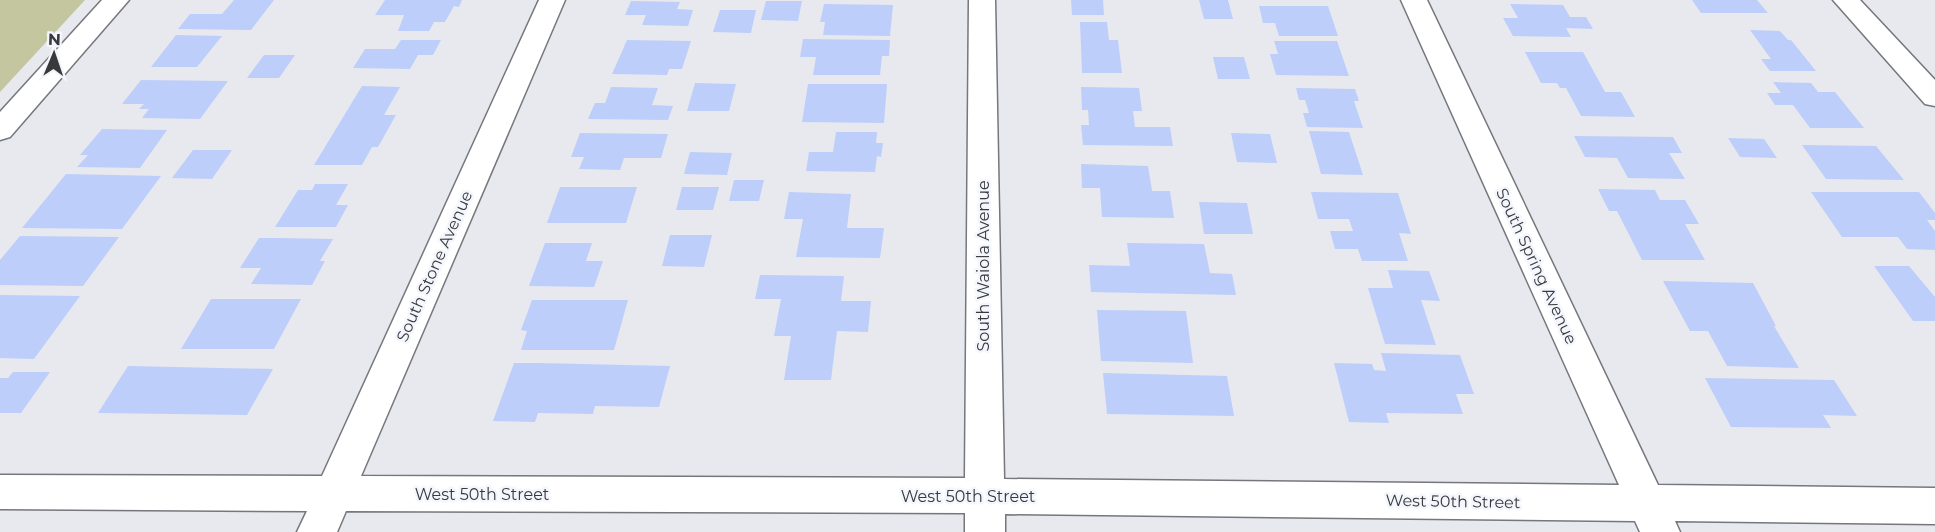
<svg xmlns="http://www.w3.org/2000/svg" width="1935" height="532" font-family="Montserrat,sans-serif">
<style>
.green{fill:#c3c69e}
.building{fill:#becefa}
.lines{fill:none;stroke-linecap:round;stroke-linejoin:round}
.minor-casing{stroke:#75777c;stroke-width:3}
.tertiary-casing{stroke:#75777c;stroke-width:3}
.minor{fill:#fff;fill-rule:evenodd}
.tertiary{fill:#fff;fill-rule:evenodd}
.labels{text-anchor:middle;stroke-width:5;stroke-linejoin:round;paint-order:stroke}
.street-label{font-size:16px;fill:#38393b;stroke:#f4f6fd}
</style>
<rect width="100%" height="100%" fill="#e7e9ef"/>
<!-- green -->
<path class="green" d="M0 0H85L0 92Z"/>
<!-- building -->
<path class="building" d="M234 0H274L251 30 178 29 190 14H222Z
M385 0H462L459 7 454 6 445 22H434L429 31H398L404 15H375Z
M1071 0H1103L1104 15H1072Z
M1199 0H1228L1233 19H1204Z
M1692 0H1757L1768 13H1701Z
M631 1 680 2 677 9 693 10 688 26 642 25 646 15H625Z
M766 1H802L798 21 761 20Z
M824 4 893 5 890 36 823 35 825 22H820Z
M1510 4 1563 5 1570 17H1586L1593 29 1566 28 1571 37 1513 36 1503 18H1518Z
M1259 6H1328L1338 36H1279L1275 23H1263Z
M720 10H756L751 33 713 32Z
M1080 22H1107L1109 40H1118L1122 73H1082Z
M1750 30 1780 31 1788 40H1791L1816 71H1770L1761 59H1771Z
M176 35 222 36 197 67H151Z
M803 39 890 40 889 56H882L880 75H813L816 57H800Z
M401 40H441L433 55H418L410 69 353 68 365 49H395Z
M627 40 691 41 682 69H669L667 75 612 74Z
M1274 41H1337L1349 76 1276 75 1270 54H1278Z
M1525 52H1583L1605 92H1621L1635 117 1581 116 1566 88H1560L1557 83H1541Z
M264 55H295L279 78H247Z
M1213 57H1244L1250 79H1218Z
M141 80 228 81 200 119 142 118 149 109H139L144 104H122Z
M1773 82 1811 83 1818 92H1835L1864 128H1810L1793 105H1775L1767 93H1781Z
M695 83 736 84 729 111H687Z
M808 84H887L884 123 802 122Z
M362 86 400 87 384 115H396L378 147H372L362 165H314Z
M611 87 658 88 652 105 673 106 668 120 588 119 595 103H605Z
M1081 87 1139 88 1142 111H1133L1135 127H1170L1173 146 1083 145 1081 125H1089L1088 110H1082Z
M1296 88 1355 89 1359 101H1354L1363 128 1307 127 1303 113H1309L1305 100H1299Z
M102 129 167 130 140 168 77 167 88 155H80Z
M1309 131 1349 132 1363 175 1321 174Z
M836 132H877L876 143H883L881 157 877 156 875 172 806 171 809 152H833Z
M580 133 668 134 661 158H624L620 170 579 169 584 157H571Z
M1231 133 1270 134 1277 163 1237 162Z
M1574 136 1673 137 1682 153H1669L1685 179 1628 178 1617 158 1585 157Z
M1728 138 1764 139 1777 158 1740 157Z
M1802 145 1876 146 1904 180 1826 179Z
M193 150H232L212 179 172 178Z
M690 152 732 153 727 175 684 174Z
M1081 164 1148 166 1152 191H1170L1174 218 1102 217 1100 188H1082Z
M66 174 161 176 122 229 22 228Z
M734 180H764L759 201H729Z
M315 184H348L336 205H348L336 227H275L298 190H312Z
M560 187H637L626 223H547Z
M682 187H719L713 210H676Z
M1598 189 1655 190 1660 200H1685L1699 224H1685L1705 260H1642L1617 211H1609Z
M789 192 851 194 847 228H884L880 258 796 257 803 219H784Z
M1311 192 1398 193 1411 234 1399 233 1408 261H1362L1358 249H1335L1330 231H1353L1349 219H1318Z
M1811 192H1919L1935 213V220H1927L1935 231V250L1907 249 1898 237H1842Z
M1199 202 1247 203 1253 234H1204Z
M670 235H712L704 267 662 266Z
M20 236 119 237 83 286 0 285V260Z
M259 238H279L333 239 320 261H325L312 285 251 284 261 268H240Z
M545 243H592L586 261H603L594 287 529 286Z
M1127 243 1204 244 1210 273 1232 274 1236 295 1091 292 1089 265 1130 266Z
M1874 266H1909L1935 297V321H1913Z
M1388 270 1429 271 1440 301 1421 300 1436 345 1385 344 1368 288H1393Z
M760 275 844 276 841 301H871L868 332 837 331 831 380H784L791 336H774L781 299H755Z
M1663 281 1753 283 1776 326H1774L1799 368 1727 366 1708 331H1690Z
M0 295 80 296 34 359 0 358Z
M211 299H301L274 349H181Z
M532 300H628L614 350H521L527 331 521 330Z
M1097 310 1186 311 1193 363 1101 361Z
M1381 353 1460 355 1474 394H1456L1463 414 1386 413 1389 423 1349 422 1334 363 1372 364 1374 370 1386 371Z
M514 363H537L670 366 659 407 595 406 593 414 538 413 535 422 493 421Z
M128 366 273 369 247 415 98 413Z
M13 372H50L21 413H0V378H8Z
M1103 373 1227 376 1234 416 1107 414Z
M1705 378 1834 380 1857 416 1823 415 1831 428 1731 427Z"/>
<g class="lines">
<!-- minor casing -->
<g class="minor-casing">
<path id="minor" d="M539 0H565L361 476 965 478 969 0H995L1004 479 1619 485 1401 0H1427L1658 485 1935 488V524L1675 521 1680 532H1640L1635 521 1005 514V532H965V513L346 511 337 532H297L307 511 0 509V475L322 476Z
M1833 0H1860L1935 80V106L1925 104Z"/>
</g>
<!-- tertiary casing -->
<g class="tertiary-casing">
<path id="tertiary" d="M102 0H129L10 137 0 140V112Z"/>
</g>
<!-- minor -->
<use href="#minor" class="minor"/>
<!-- tertiary -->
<use href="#tertiary" class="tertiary"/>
</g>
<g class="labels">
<!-- street labels -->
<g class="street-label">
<text transform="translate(434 266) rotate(-66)" y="6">South Stone Avenue</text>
<text transform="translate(983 266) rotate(-90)" y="6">South Waiola Avenue</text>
<text transform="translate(1537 266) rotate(65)" y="6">South Spring Avenue</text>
<text x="482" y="500">West 50th Street</text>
<text x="968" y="502">West 50th Street</text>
<text transform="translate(1453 501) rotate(1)" y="6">West 50th Street</text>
</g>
</g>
<!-- north arrow -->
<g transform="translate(54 54) rotate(2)" stroke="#f4f6fd" stroke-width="4.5" paint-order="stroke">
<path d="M0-4.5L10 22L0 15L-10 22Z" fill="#38393b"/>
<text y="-9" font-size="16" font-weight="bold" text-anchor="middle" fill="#38393b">N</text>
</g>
</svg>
